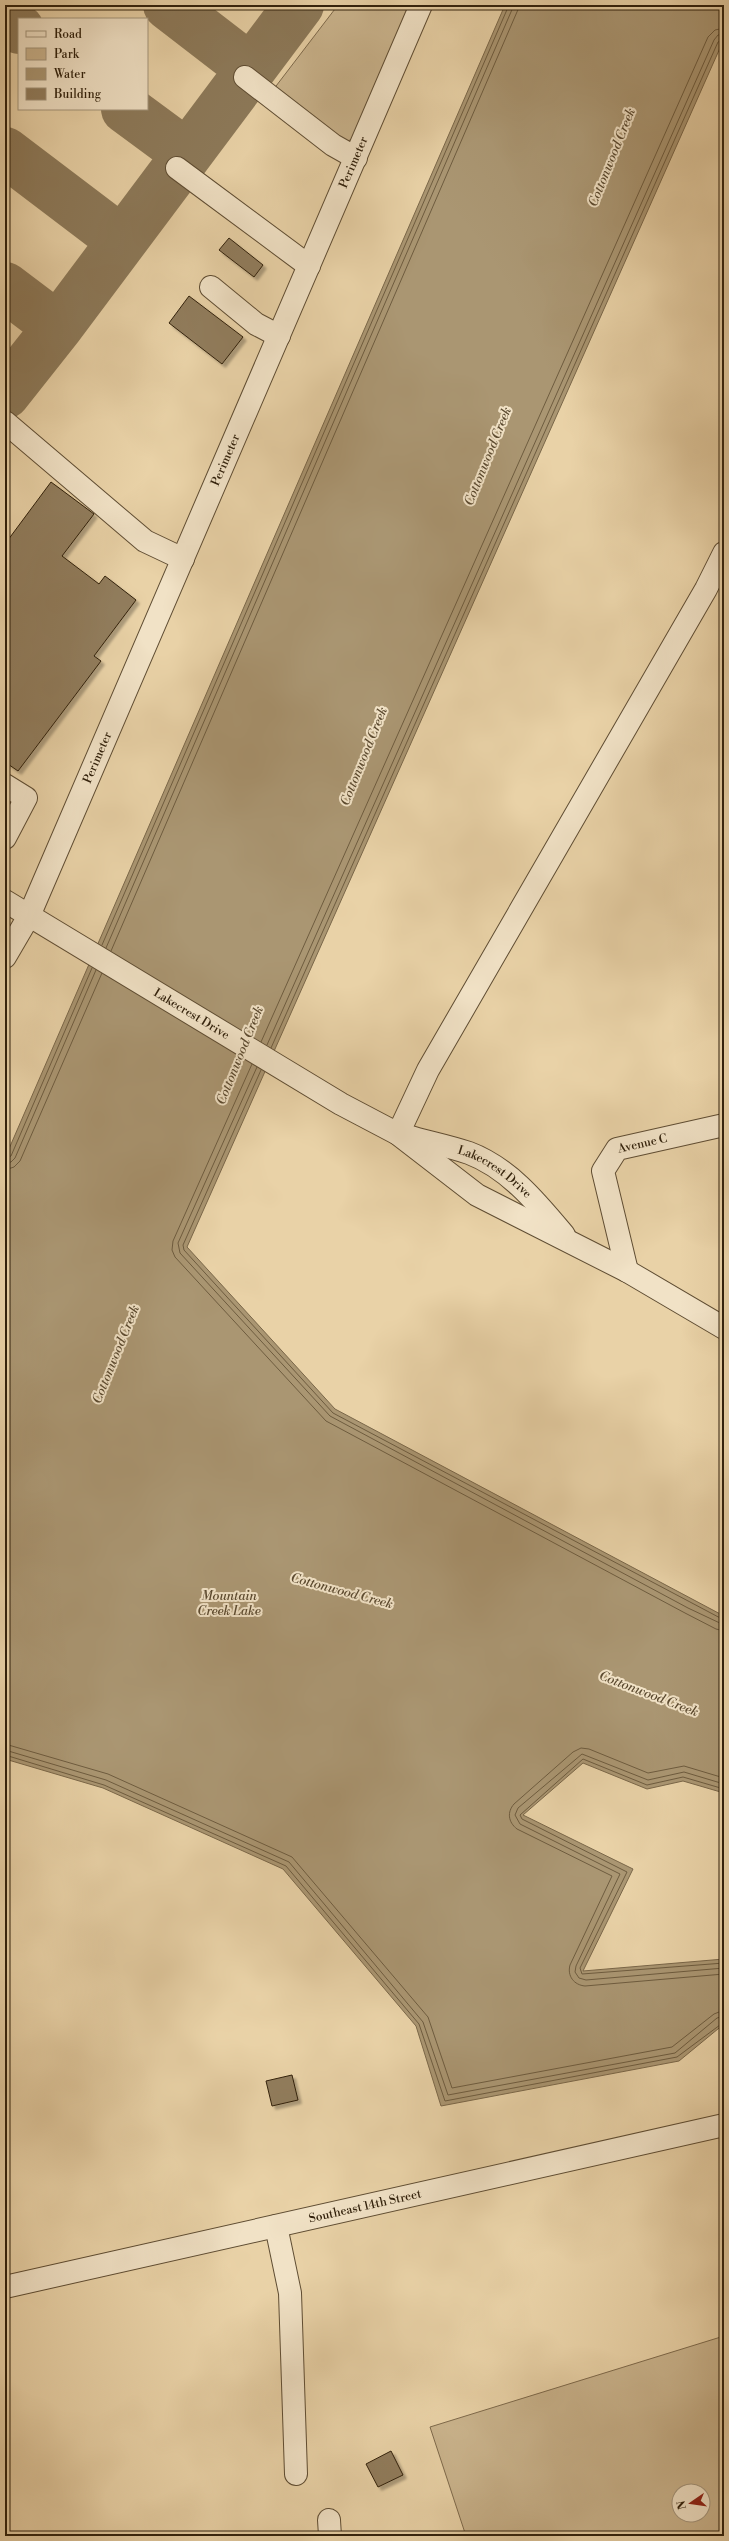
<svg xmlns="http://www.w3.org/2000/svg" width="729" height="2541" font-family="'Libre Bodoni',serif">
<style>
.green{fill:#cab48d;stroke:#7e6a4c;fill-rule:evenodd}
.water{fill:#aa9672;stroke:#7a6749}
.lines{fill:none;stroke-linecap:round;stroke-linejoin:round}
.shore{stroke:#6e5c3f;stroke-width:1}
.taxiway{stroke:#8d7a5a;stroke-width:50}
.building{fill:#917d5d;stroke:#31210c;filter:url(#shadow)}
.minor-casing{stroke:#5f4d33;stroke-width:24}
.minor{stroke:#f1e2c6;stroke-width:22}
.labels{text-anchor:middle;stroke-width:4;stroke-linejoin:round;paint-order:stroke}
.street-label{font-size:12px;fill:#31210c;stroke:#f1e2c6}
.water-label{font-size:13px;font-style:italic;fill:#5b4a30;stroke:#f1e2c6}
</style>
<defs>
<filter id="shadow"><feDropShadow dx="3.5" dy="3.5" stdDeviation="1" flood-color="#0004"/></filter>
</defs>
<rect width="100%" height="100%" fill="#e9d2a7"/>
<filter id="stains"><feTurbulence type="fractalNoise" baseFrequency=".005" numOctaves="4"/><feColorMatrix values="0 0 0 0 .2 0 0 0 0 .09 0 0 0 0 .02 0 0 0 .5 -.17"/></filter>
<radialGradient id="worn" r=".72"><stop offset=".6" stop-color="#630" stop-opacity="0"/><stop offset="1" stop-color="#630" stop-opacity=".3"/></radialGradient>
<!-- green -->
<path class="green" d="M338 5H412L356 137 348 141 340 142 273 90Z
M724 2336V2536H466L430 2427ZM679 2491H703V2515H679Z"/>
<!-- water -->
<path class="water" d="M505 5H724V39L187 1247 335 1409 724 1616V1793L683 1781 647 1789 583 1763 523 1815 633 1869 583 1971 724 1959V2024L679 2061 441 2106 416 2026 283 1869 103 1788 5 1759V1158Z"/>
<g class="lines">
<!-- shore -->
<path class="shore" d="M102 945 509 5
M106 948 514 5
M111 951 520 5
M261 1042 708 37 715 30 724 28
M267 1045 714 40 718 35 724 34
M271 1048 718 42 724 39
M252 1064 173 1241 172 1250 175 1257 326 1421 685 1613 716 1629 724 1631
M257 1067 178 1243 180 1253 330 1416 688 1608 724 1625
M261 1070 183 1245 184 1250 333 1413 724 1620
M5 1159 11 1156 92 968
M5 1164 11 1162 15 1158 96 970
M5 1170 14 1167 20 1161 102 973
M5 1744 108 1774 292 1857 428 2017 452 2088 672 2047 714 2014 724 2010
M5 1750 106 1780 289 1862 423 2022 448 2095 675 2053 717 2018 724 2016
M5 1755 104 1785 286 1866 419 2024 445 2101 677 2057 724 2022
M724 1778 684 1766 648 1773 589 1749 581 1748 573 1752 514 1804C507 1812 508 1822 517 1829L612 1876 570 1965C567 1976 574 1985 585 1986L724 1974
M724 1784 684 1772 648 1780 582 1754 518 1808 515 1815 520 1824 620 1874 576 1966 575 1972 579 1978 586 1980 724 1968
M724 1789 683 1777 647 1785 583 1759 520 1815 522 1819 627 1872 580 1968 582 1974 724 1963"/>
<!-- taxiway -->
<path class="taxiway" d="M168 5 251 69
M5 19 19 29
M126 109 187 154
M5 152 121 240
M5 287 58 327
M5 394 58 327 299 5"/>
</g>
<!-- building -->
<path class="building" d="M229 238 263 265 254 277 219 250Z
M189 296 243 337 222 364 169 323Z
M51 482 94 514 62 556 99 584 105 576 136 600 94 656 101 661 18 771 5 762V544Z
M292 2075 298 2100 272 2106 266 2081Z
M391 2451 403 2475 378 2487 366 2464Z"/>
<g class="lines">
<!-- minor casing -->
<g class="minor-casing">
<g id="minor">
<path d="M245 77 333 145 356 158"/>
<path d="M177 168 309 266"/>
<path d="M211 287 256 324 279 336"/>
<path d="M5 422 145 541 183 559"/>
<path d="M5 785 26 798 5 838"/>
<path id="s1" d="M5 901 341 1104 398 1134 477 1195 627 1271 724 1328"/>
<path id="s2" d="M5 957 29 916 421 5"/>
<path d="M398 1134 428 1070 706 589 724 553"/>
<path id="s3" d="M407 1136C427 1142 449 1146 469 1153 509 1168 538 1204 564 1235"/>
<path id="s4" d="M627 1271 603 1171 617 1149 724 1125"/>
<path d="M276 2226 290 2293 296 2474"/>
<path id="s5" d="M5 2287 724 2125"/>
<path d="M329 2520 330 2536"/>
</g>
</g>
<!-- minor -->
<use href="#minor" class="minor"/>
</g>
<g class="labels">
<!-- street labels -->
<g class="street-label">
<text dy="4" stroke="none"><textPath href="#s2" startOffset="868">Perimeter</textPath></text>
<text dy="4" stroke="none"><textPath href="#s2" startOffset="544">Perimeter</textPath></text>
<text dy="4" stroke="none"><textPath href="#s2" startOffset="220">Perimeter</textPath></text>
<text dy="4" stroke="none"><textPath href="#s1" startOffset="218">Lakecrest Drive</textPath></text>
<text dy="4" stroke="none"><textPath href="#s4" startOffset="155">Avenue C</textPath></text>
<text dy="4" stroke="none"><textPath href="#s3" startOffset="96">Lakecrest Drive</textPath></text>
<text dy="4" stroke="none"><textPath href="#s5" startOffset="369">Southeast 14th Street</textPath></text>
</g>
<!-- water labels -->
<g class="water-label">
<text transform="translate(611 157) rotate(-68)" y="5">Cottonwood Creek</text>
<text transform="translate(487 456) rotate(-68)" y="5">Cottonwood Creek</text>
<text transform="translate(363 756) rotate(-68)" y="5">Cottonwood Creek</text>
<text transform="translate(239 1055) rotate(-68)" y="5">Cottonwood Creek</text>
<text transform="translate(115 1354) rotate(-68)" y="5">Cottonwood Creek</text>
<text transform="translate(342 1590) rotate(15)" y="5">Cottonwood Creek</text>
<text x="229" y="1600">Mountain<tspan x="229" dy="15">Creek Lake</tspan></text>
<text transform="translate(649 1693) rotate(21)" y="5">Cottonwood Creek</text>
</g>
</g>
<!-- margin -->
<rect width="729" height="2541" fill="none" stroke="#e9d2a7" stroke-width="20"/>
<rect x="6" y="6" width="717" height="2529" fill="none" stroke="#31210c" stroke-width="2"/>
<rect x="10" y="10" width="709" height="2521" fill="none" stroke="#31210c"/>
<!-- legend -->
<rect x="18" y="18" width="130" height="92" fill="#f1e2c6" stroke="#a4957c"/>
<rect x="26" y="31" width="20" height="6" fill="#f1e2c6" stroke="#a4957c"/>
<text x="54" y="38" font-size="12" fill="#31210c">Road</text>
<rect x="26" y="48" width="20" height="12" fill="#cab48d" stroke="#a4957c"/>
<text x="54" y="58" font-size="12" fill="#31210c">Park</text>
<rect x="26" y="68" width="20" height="12" fill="#aa9672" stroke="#a4957c"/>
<text x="54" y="78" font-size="12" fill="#31210c">Water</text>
<rect x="26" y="88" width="20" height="12" fill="#917d5d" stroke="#a4957c"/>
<text x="54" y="98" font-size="12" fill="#31210c">Building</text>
<!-- north arrow -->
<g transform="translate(691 2503) rotate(257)"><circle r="19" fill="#f1e2c6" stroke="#a4957c"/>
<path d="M0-3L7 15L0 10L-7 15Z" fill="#8f2418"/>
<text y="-6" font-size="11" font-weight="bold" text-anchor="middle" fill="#31210c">N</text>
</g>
<rect width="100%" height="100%" filter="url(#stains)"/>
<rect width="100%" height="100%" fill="url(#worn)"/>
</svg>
